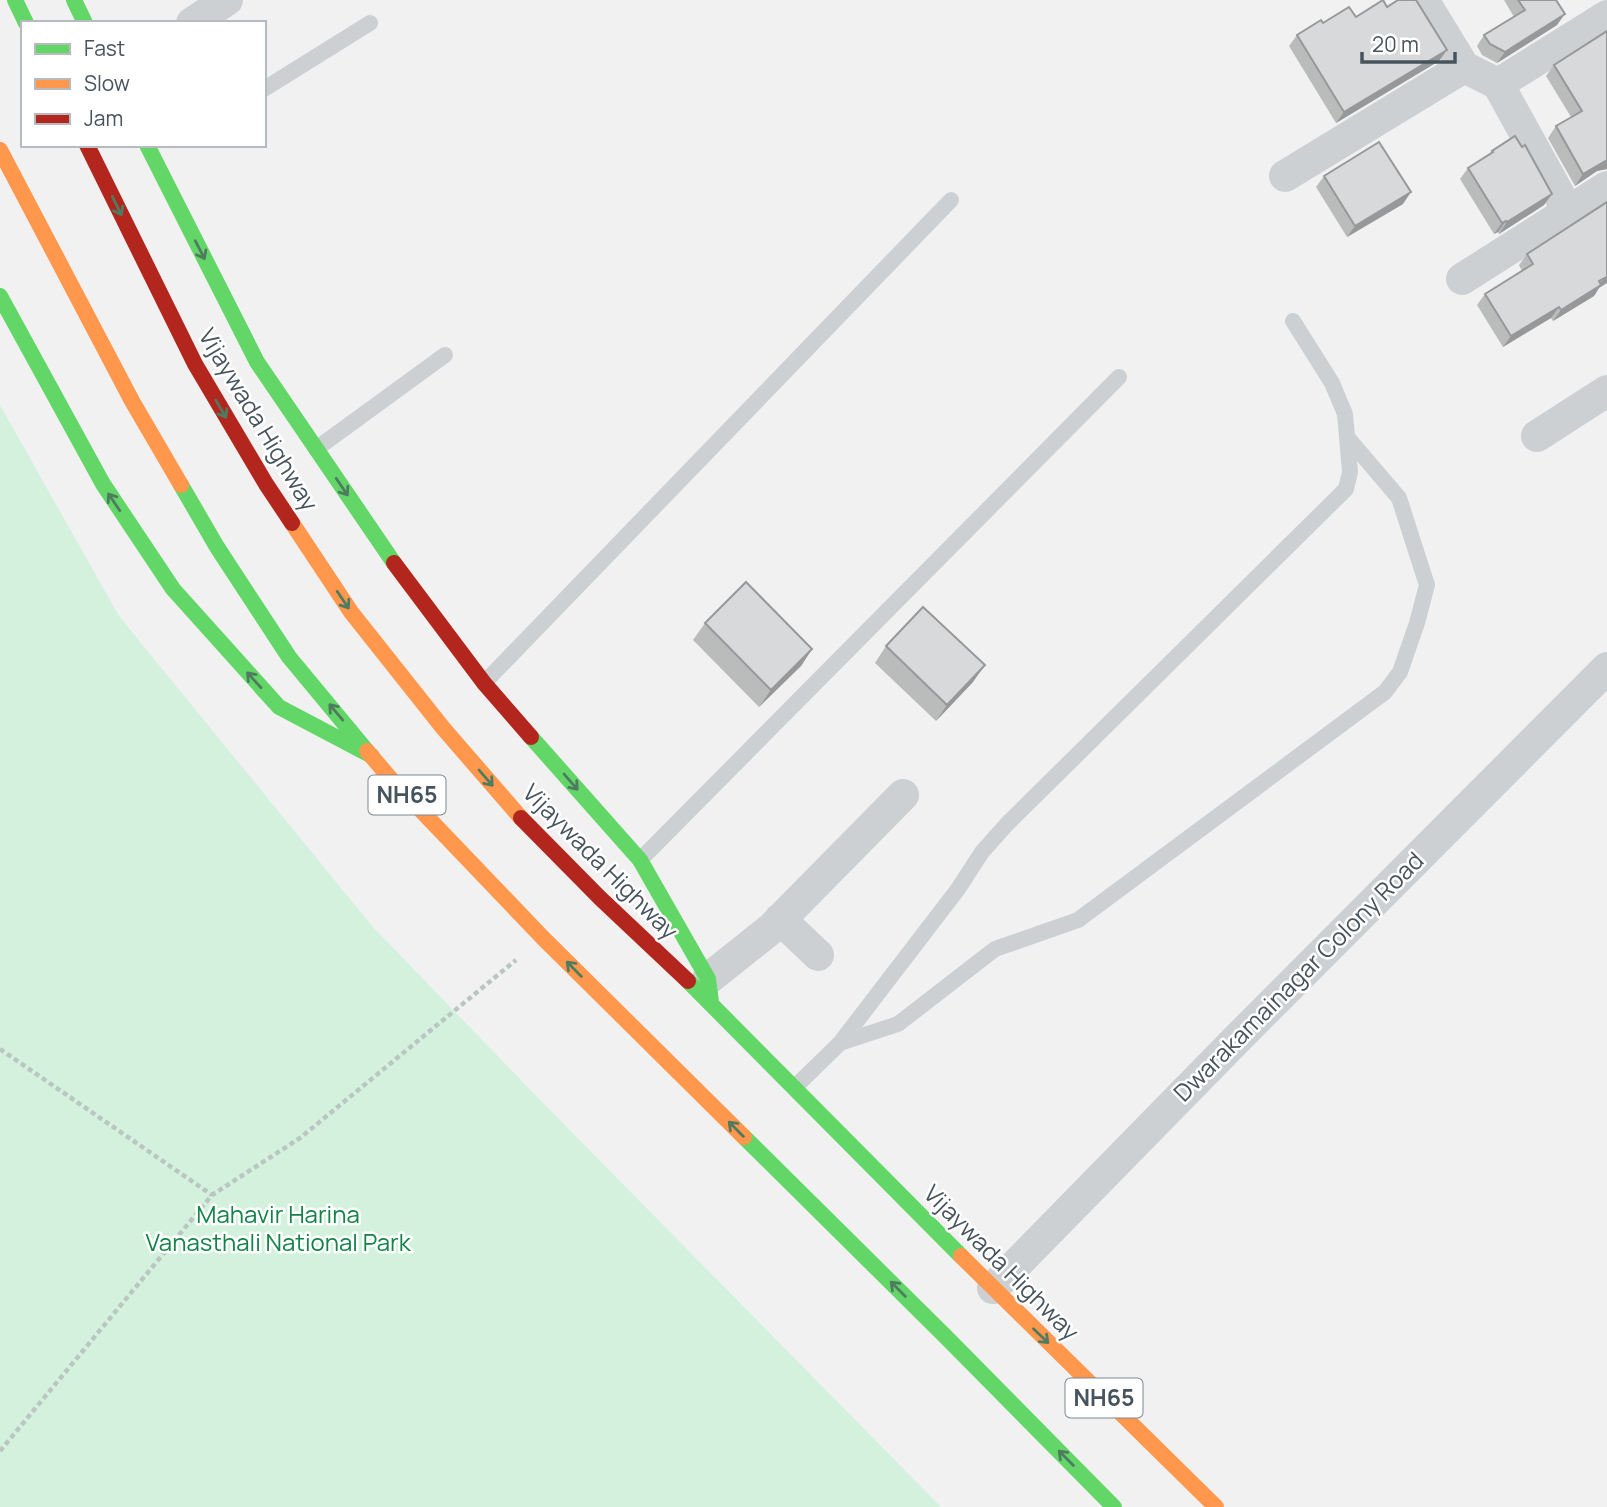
<svg xmlns="http://www.w3.org/2000/svg" width="1607" height="1507" font-family="Manrope,sans-serif">
<style>
.green{fill:#d4f1de}
.lines{fill:none;stroke-linecap:round;stroke-linejoin:round}
.path{stroke:#b9c6c1;stroke-width:4.5;stroke-dasharray:5 3.5;stroke-linecap:butt}
.lane{stroke:#ccd0d2;stroke-width:16}
.street{stroke:#ccd0d2;stroke-width:32}
.fast{stroke:#63d668;stroke-width:16}
.slow{stroke:#ff974d;stroke-width:16}
.jam{stroke:#b3261e;stroke-width:16}
.wall{fill:#babbbb}
.shaded-wall{fill:#979899}
.building{fill:#d8d9da;stroke:#979899;stroke-width:2}
.oneway{stroke:#4f7b61}
.labels{text-anchor:middle;stroke-width:5;stroke-linejoin:round;paint-order:stroke}
.shield{fill:#fff;stroke:#7e878e;stroke-width:2}
.shield-label{font-size:23px;font-weight:bold;fill:#47545e}
.street-label{font-size:24px;fill:#47545e;stroke:#fff}
.park-label{font-size:24px;fill:#138348;stroke:#fff}
</style>
<rect width="100%" height="100%" fill="#f1f1f1"/>
<!-- green -->
<path class="green" d="M0 405 119 616 372 926 545 1105 941 1507H0Z"/>
<g class="lines">
<!-- path -->
<path class="path" d="M0 1049 212 1195
M0 1451 212 1195 300 1138 516 960"/>
<!-- lane -->
<path class="lane" d="M264 89 370 23
M316 449 445 355
M484 683 951 200
M640 860 1119 377
M840 1043 958 889 982 852 1007 824 1346 489 1350 472 1345 414 1332 383 1293 321
M795 1087 840 1043 898 1024 995 949 1078 920 1385 692 1400 672 1417 623 1427 585 1399 498 1347 437"/>
<!-- street -->
<path class="street" d="M1423 0 1464 67
M192 23 227 0
M1285 176 1464 67 1498 84
M1568 211 1498 84 1607 16
M1462 279 1607 187
M1537 436 1607 391
M780 919 818 955
M708 979 772 928 903 795
M993 1288 1237 1039 1607 668"/>
<!-- fast -->
<path class="fast" d="M15 0 26 23
M74 0 85 23
M147 145 257 362 394 563
M0 296 103 484 173 589 279 707 372 756
M181 485 217 547 289 657 367 751
M531 737 640 860 708 979 711 1002
M688 981 961 1256
M744 1137 946 1337 1114 1507"/>
<!-- slow -->
<path class="slow" d="M0 150 132 401 181 485
M292 523 351 612 443 728 521 818
M367 751 390 778 543 938 744 1137
M961 1256 1216 1507"/>
<!-- jam -->
<path class="jam" d="M87 145 195 364 266 484 292 523
M394 563 484 683 531 737
M521 818 600 898 688 981"/>
</g>
<!-- wall -->
<path class="wall" d="M1504 0H1556L1557 25 1497 63 1482 55 1477 46 1484 35 1514 17Z
M1387 7 1439 61 1336 123 1289 46 1297 35 1323 23 1356 17Z
M1607 31V169L1597 171 1575 186 1548 138 1556 126 1571 117 1546 76 1554 65Z
M1492 151 1544 205 1499 234 1498 232 1494 234 1460 179 1468 168 1489 155Z
M1324 176 1403 204 1347 237 1316 187Z
M1527 254 1599 288 1594 296 1553 321 1551 318 1503 347 1477 305 1485 294 1522 271 1519 265Z
M705 623 812 649 801 666 759 707 693 640Z
M886 646 973 682 936 721 875 663Z"/>
<!-- shaded-wall -->
<path class="shaded-wall" d="M1565 14 1557 25 1497 63 1505 52Z
M1447 50 1439 61 1336 123 1344 112Z
M1605 160H1607V169L1597 171 1575 186 1583 174Z
M1411 192 1403 204 1347 237 1355 226Z
M1552 194 1544 205 1499 234 1507 222Z
M1506 221 1498 232 1494 234 1502 223Z
M1607 277V283L1599 288 1594 296 1553 321 1561 310Z
M1559 307 1551 318 1503 347 1511 336Z
M812 649 801 666 759 707 771 690Z
M985 665 973 682 936 721 947 705Z"/>
<!-- building -->
<path class="building" d="M1383 0 1387 7 1398 0H1416L1447 50 1344 112 1297 35 1321 20 1323 23 1349 7 1356 17Z
M1518 0H1556L1565 14 1505 52 1490 44 1484 35 1525 10Z
M1607 31V160L1583 174 1556 126 1582 111 1554 65Z
M1515 136 1522 147 1525 145 1552 194 1507 222 1506 221 1502 223 1468 168 1493 152 1492 151Z
M1379 142 1411 192 1355 226 1324 176Z
M1607 202V277L1599 281 1601 285 1561 310 1559 307 1511 336 1485 294 1533 264 1527 254Z
M746 582 812 649 771 690 705 623Z
M923 607 985 665 947 705 886 646Z"/>
<!-- one-way arrows -->
<defs><path id="oneway-shaft" d="M-6 0H5M1.5-3L5.5 0L1.5 3" fill="none" stroke-width="1.6" stroke-linecap="round" stroke-linejoin="round" transform="scale(1.75)"/></defs>
<g class="oneway">
<use href="#oneway-shaft" transform="translate(117 206) rotate(64)"/>
<use href="#oneway-shaft" transform="translate(200 250) rotate(63)"/>
<use href="#oneway-shaft" transform="translate(221 409) rotate(60)"/>
<use href="#oneway-shaft" transform="translate(342 487) rotate(56)"/>
<use href="#oneway-shaft" transform="translate(114 502) rotate(-124)"/>
<use href="#oneway-shaft" transform="translate(343 600) rotate(56)"/>
<use href="#oneway-shaft" transform="translate(254 680) rotate(-132)"/>
<use href="#oneway-shaft" transform="translate(336 712) rotate(-130)"/>
<use href="#oneway-shaft" transform="translate(486 778) rotate(49)"/>
<use href="#oneway-shaft" transform="translate(571 782) rotate(49)"/>
<use href="#oneway-shaft" transform="translate(574 969) rotate(-135)"/>
<use href="#oneway-shaft" transform="translate(736 1129) rotate(-135)"/>
<use href="#oneway-shaft" transform="translate(898 1289) rotate(-135)"/>
<use href="#oneway-shaft" transform="translate(1041 1336) rotate(44)"/>
<use href="#oneway-shaft" transform="translate(1066 1458) rotate(-135)"/>
</g>
<g class="labels">
<!-- shield labels -->
<g class="shield">
<rect x="368.5" y="775.5" width="77" height="39" rx="5"/>
<rect x="1065.5" y="1378.5" width="77" height="39" rx="5"/>
</g>
<g class="shield-label">
<text x="407" y="803">NH65</text>
<text x="1104" y="1406">NH65</text>
</g>
<!-- street labels -->
<g class="street-label">
<text transform="translate(258 420) rotate(59)" y="8">Vijaywada Highway</text>
<text transform="translate(600 862) rotate(45)" y="8">Vijaywada Highway</text>
<text transform="translate(1299 977) rotate(-45)" y="8">Dwarakamainagar Colony Road</text>
<text transform="translate(1001 1263) rotate(45)" y="8">Vijaywada Highway</text>
</g>
<!-- park labels -->
<g class="park-label">
<text x="278" y="1223">Mahavir Harina<tspan x="278" dy="28">Vanasthali National Park</tspan></text>
</g>
</g>
<!-- legend -->
<rect x="21" y="21" width="245" height="126" fill="#ffffff" stroke="#b5bbbf" stroke-width="2"/>
<rect x="35" y="44" width="35" height="10" fill="#63d668" stroke="#b5bbbf" stroke-width="2"/>
<text x="84" y="56" font-size="21" fill="#47545e">Fast</text>
<rect x="35" y="79" width="35" height="10" fill="#ff974d" stroke="#b5bbbf" stroke-width="2"/>
<text x="84" y="91" font-size="21" fill="#47545e">Slow</text>
<rect x="35" y="114" width="35" height="10" fill="#b3261e" stroke="#b5bbbf" stroke-width="2"/>
<text x="84" y="126" font-size="21" fill="#47545e">Jam</text>
<!-- scale -->
<path d="M1362 52v10h93v-10" fill="none" stroke="#47545e" stroke-width="3.5"/>
<text x="1372" y="52" font-size="21" fill="#47545e" stroke="#ffffff" stroke-width="5" paint-order="stroke">20 m</text>
</svg>
